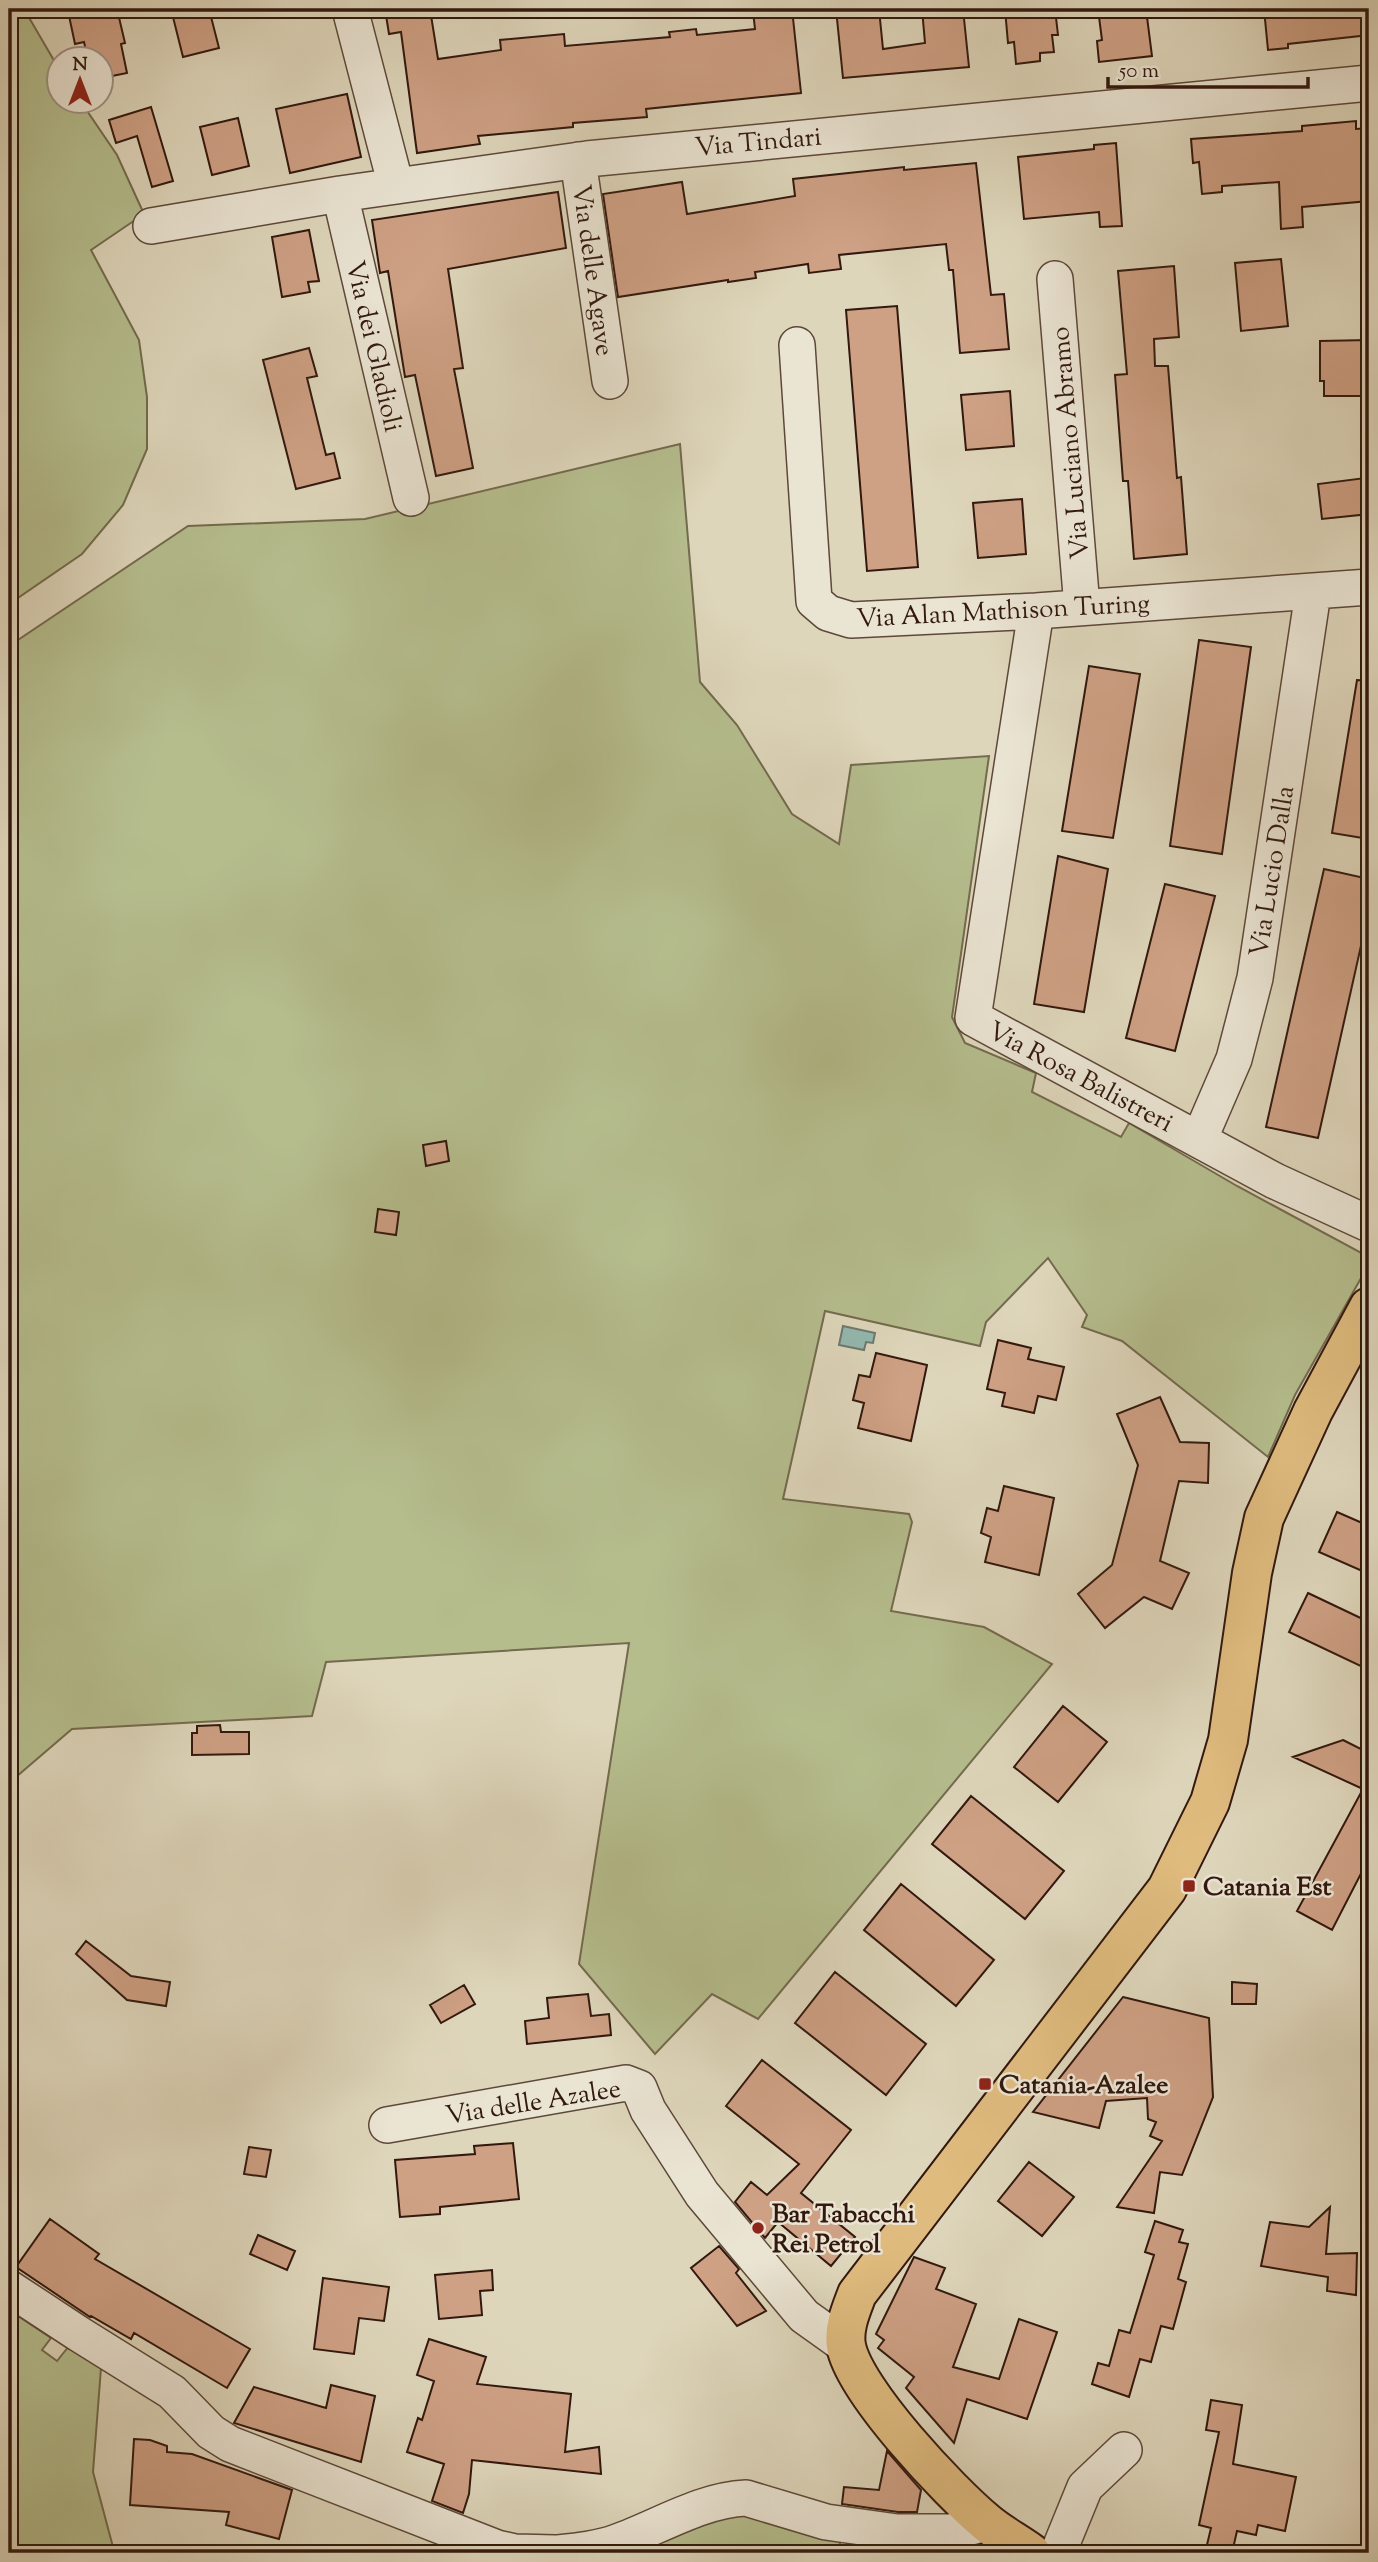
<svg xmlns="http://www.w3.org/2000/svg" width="1378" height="2562" font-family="'Sorts Mill Goudy',serif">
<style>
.green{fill:#b5bd8d;stroke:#746a4e;stroke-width:2}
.water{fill:#93b9b0;stroke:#6c796f;stroke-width:2}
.building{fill:#cea084;stroke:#32180e;stroke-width:2}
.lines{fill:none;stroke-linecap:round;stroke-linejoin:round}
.minor-casing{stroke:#5d4839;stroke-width:38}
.major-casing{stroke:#32180e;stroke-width:42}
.minor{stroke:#eae4d3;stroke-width:35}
.major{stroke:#dfbb7e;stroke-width:38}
.poi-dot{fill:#8f2418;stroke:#eae4d3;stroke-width:2.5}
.labels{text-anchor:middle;stroke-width:5;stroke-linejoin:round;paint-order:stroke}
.street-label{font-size:26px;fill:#32180e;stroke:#eae4d3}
.poi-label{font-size:26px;font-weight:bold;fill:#32180e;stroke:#eae4d3;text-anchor:start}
</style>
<rect width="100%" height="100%" fill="#ded6bb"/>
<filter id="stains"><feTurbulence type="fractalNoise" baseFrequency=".00286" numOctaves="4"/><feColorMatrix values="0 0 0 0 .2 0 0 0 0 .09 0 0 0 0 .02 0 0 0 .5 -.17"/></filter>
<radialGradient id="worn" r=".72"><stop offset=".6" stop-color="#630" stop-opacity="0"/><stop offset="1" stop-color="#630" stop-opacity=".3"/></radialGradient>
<!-- green -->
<path class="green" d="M9 9H24L59 69 60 102H81L117 155 144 214 91 250 139 340 147 397V449L123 505 82 554 9 604Z
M680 444 700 682 737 725 792 814 839 844 851 765 989 756 952 1017 965 1043 1036 1073 1032 1092 1121 1137 1129 1123 1237 1186 1369 1257V1264L1295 1395 1268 1457 1122 1341 1082 1327 1087 1315 1048 1258 986 1322 980 1346 825 1311 783 1499 909 1514 912 1522 891 1611 984 1627 1052 1664 758 2019 712 1994 655 2054 579 1964 629 1643 326 1662 312 1716 72 1729 9 1783V758L11 757 9 752V646L188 526 365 519Z
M9 2310 51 2338 42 2350 57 2361 69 2346 101 2368 93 2472 113 2547 137 2553H9Z
M739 2512 838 2539 844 2553H632L714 2518Z"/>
<!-- water -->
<path class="water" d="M843 1326 875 1333 873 1343 866 1342 864 1350 839 1345Z"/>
<!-- building -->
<path class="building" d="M79 9H117L125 43 121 44 127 73 102 78V60H88L84 42 75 44 68 11Z
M171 9H209L219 48 183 57Z
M385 9H430L438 59 501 50 500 40 564 34 565 46 670 37 669 32 696 29 697 35 755 29 753 11 792 9 801 93 646 109 647 117 573 123V127L478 136 480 144 417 153 401 32 389 34Z
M836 9H879L883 49 925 43 922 9H963L969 67 843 78Z
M1005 9H1055L1058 35H1052L1054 52 1040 53V61L1016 64 1014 42 1008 43Z
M1098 9H1146L1152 56 1099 62 1097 41 1102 40Z
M1264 9H1369V35L1288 44V48L1268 50Z
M347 94 361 157 290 173 276 109Z
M151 107 173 181 152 187 137 136 116 143 109 120Z
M238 118 249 166 212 175 200 127Z
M1356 121V129L1369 128V201L1302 207 1303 227 1281 229 1279 182 1222 186V192L1202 194 1199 162 1193 163 1191 139 1302 131V126Z
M1116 143 1122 226 1100 227 1099 212 1024 219 1018 157 1094 149V145Z
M976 163 991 295 1004 294 1009 349 960 353 953 270H949L946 244 839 255 841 269 809 273 808 264 755 272 756 278 728 282V280L618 297 603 194 682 182 687 214 795 196 793 179 904 167V170Z
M558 192 566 248 448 269 463 368 454 369 473 468 436 476 415 375 405 377 388 271 380 273 372 220Z
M309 230 319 281 308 282 310 292 282 297 272 237Z
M1281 259 1288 326 1241 331 1235 263Z
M1174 266 1179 337 1154 339 1155 366H1168L1177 478 1181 477 1187 554 1134 559 1128 481H1123L1115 375 1127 374 1118 271Z
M897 306 918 567 867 571 846 310Z
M1369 340V396H1324V381H1320V341Z
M309 348 317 376 307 378 326 455 334 453 340 478 296 489 263 360Z
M1010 391 1014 446 966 450 961 395Z
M1365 478 1369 514 1322 519 1318 484Z
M1022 499 1026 554 978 558 973 503Z
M1199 640 1251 647 1222 854 1170 846Z
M1089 666 1140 674 1113 838 1062 831Z
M1357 680 1369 681V839L1332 833Z
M1058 856 1108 869 1084 1012 1034 1004Z
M1324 869 1369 879V910L1318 1138 1266 1127Z
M1165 884 1215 896 1175 1051 1126 1038Z
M446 1141 449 1161 426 1166 423 1145Z
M378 1209 399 1212 396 1235 375 1232Z
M998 1340 1031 1348 1028 1359 1064 1367 1056 1400 1038 1396 1034 1413 1002 1406 1005 1393 987 1389Z
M876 1353 927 1365 911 1441 858 1428 864 1403 853 1400 859 1375 870 1377Z
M1160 1397 1180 1442 1209 1443 1208 1483 1179 1481 1160 1561 1189 1573 1172 1609 1144 1597 1105 1628 1078 1594 1112 1565 1138 1465 1117 1414Z
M1004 1486 1054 1498 1039 1575 985 1562 991 1537 981 1533 987 1508 998 1511Z
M1337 1512 1369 1526V1574L1319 1552Z
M1308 1593 1369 1622V1670L1289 1632Z
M1063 1706 1107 1742 1058 1802 1014 1767Z
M220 1725 221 1732H249V1754L192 1755V1733H197V1726Z
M1343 1740 1369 1753V1858L1332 1930 1297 1911 1363 1789 1293 1757Z
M971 1796 1064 1871 1025 1919 932 1844Z
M901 1884 994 1960 956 2006 864 1930Z
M86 1941 131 1976 170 1982 166 2006 127 2000 76 1954Z
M835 1972 926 2044 886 2095 795 2023Z
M1232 1982 1257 1984 1256 2004H1232Z
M464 1985 475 2004 441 2023 430 2005Z
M588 1994 591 2016 609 2014 611 2035 527 2044 525 2021 549 2018 547 1998Z
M1123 1997 1209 2018 1213 2097 1182 2175 1160 2172 1154 2213 1117 2207 1162 2141 1150 2136 1156 2122 1148 2119 1147 2098 1106 2101 1099 2128 1033 2112Z
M762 2060 851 2130 801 2193 855 2237 831 2266 778 2222 765 2238 735 2202 751 2182 767 2195 799 2164 726 2106Z
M513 2143 519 2199 440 2207V2214L400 2217 395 2160 475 2154 474 2146Z
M249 2147 271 2150 266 2177 244 2174Z
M1029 2162 1074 2197 1042 2236 998 2201Z
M1330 2207 1326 2254 1357 2253 1356 2295 1327 2291 1328 2277 1261 2266 1270 2222 1309 2227Z
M50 2219 99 2254 95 2259 250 2349 227 2388 134 2333 131 2339 91 2316 90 2317 16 2267Z
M1155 2221 1183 2230 1179 2242 1188 2244 1178 2279 1186 2282 1173 2329 1161 2326 1151 2362 1140 2359 1129 2397 1092 2384 1098 2363 1109 2366 1119 2330 1130 2333 1154 2255 1145 2252Z
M258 2235 295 2251 287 2270 250 2254Z
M719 2246 739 2269 736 2273 766 2311 737 2326 691 2268Z
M914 2257 945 2268 936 2289 976 2304 953 2367 999 2379 1019 2319 1057 2332 1027 2419 967 2399 954 2443 906 2388 914 2377 878 2348 884 2340 876 2334Z
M492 2270 493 2290 480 2291 482 2315 439 2319 435 2275Z
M323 2278 389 2287 384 2321 359 2318 354 2354 314 2349Z
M429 2339 486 2357 477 2384 571 2394 565 2452 599 2447 601 2474 472 2460 469 2494 463 2513 432 2501 444 2464 407 2452 418 2418 422 2420 434 2381 417 2375Z
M331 2385 375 2396 361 2462 234 2423 254 2387 326 2408Z
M1211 2400 1242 2405 1233 2464 1296 2477 1285 2531 1258 2525 1256 2535 1237 2531 1232 2553 1206 2549 1211 2528 1199 2525 1219 2432 1206 2430Z
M134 2439 150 2440 167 2446V2452L192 2454 292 2490 279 2539 226 2525 229 2512 130 2505Z
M887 2451 921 2490 917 2512H898L842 2504 844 2487 879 2490Z"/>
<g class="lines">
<!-- minor casing -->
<g class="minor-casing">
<path id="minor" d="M350 9 396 186
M578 160 610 381
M340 194 411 498
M151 226 340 194 587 159 1369 83
M1055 279 1082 607
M797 345 814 601 828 613 851 620 1036 611 1369 587
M1036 611 973 1018 1275 1181 1369 1224
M1199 1140 1234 1059 1255 978 1313 593
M387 2125 626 2083 639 2088 648 2110 702 2194 804 2316 846 2346
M9 2288 79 2334 172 2392 211 2432 230 2444 497 2548 515 2552 555 2553
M557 2553C577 2551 598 2549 617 2542 659 2527 701 2500 746 2498L826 2522 897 2532H950L987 2523
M1058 2553 1085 2487 1124 2450"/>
</g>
<!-- major casing -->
<g class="major-casing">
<path id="major" d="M1031 2553C1016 2542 1000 2534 986 2522 949 2491 855 2392 846 2346 843 2328 851 2310 857 2294L1167 1889 1210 1802 1228 1740 1252 1573 1264 1518 1313 1411 1369 1307"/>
</g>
<!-- minor -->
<use href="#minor" class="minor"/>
<!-- major -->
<use href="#major" class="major"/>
</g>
<!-- markers -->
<g class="poi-dot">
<rect x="1182" y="1879" width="14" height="14" rx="3.5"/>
<rect x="978" y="2077" width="14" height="14" rx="3.5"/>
<circle cx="758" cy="2228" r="7"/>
</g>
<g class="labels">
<!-- street labels -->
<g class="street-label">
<text transform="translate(758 141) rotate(-5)" y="9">Via Tindari</text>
<text transform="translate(594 270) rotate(82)" y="9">Via delle Agave</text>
<text transform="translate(375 346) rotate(77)" y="9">Via dei Gladioli</text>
<text transform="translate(1069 443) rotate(-95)" y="9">Via Luciano Abramo</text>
<text transform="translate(1003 610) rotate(-3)" y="9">Via Alan Mathison Turing</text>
<text transform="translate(1271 871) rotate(-81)" y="9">Via Lucio Dalla</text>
<text transform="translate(1081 1076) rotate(28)" y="9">Via Rosa Balistreri</text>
<text transform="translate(533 2101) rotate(-9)" y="9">Via delle Azalee</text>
</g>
<!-- poi labels -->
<g class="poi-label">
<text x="1203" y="1895">Catania Est</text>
<text x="999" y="2093">Catania-Azalee</text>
<text x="772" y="2222">Bar Tabacchi<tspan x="772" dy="30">Rei Petrol</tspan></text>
</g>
</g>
<!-- margin -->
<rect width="1378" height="2562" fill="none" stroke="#ded6bb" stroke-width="35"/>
<rect x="10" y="10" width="1357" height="2541" fill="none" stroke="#32180e" stroke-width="3.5"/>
<rect x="18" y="18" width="1343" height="2527" fill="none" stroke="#32180e" stroke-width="2"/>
<!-- north arrow -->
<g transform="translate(80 80)"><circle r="33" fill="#eae4d3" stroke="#a09284" stroke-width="2"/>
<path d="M0-5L12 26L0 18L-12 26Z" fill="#8f2418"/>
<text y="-10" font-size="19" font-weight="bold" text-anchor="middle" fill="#32180e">N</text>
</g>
<!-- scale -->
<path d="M1108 77v10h200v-10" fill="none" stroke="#32180e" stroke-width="3.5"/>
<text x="1119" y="77" font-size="21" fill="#32180e" stroke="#eae4d3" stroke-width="5" paint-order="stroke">50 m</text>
<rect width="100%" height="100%" filter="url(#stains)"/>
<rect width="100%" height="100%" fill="url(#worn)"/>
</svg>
